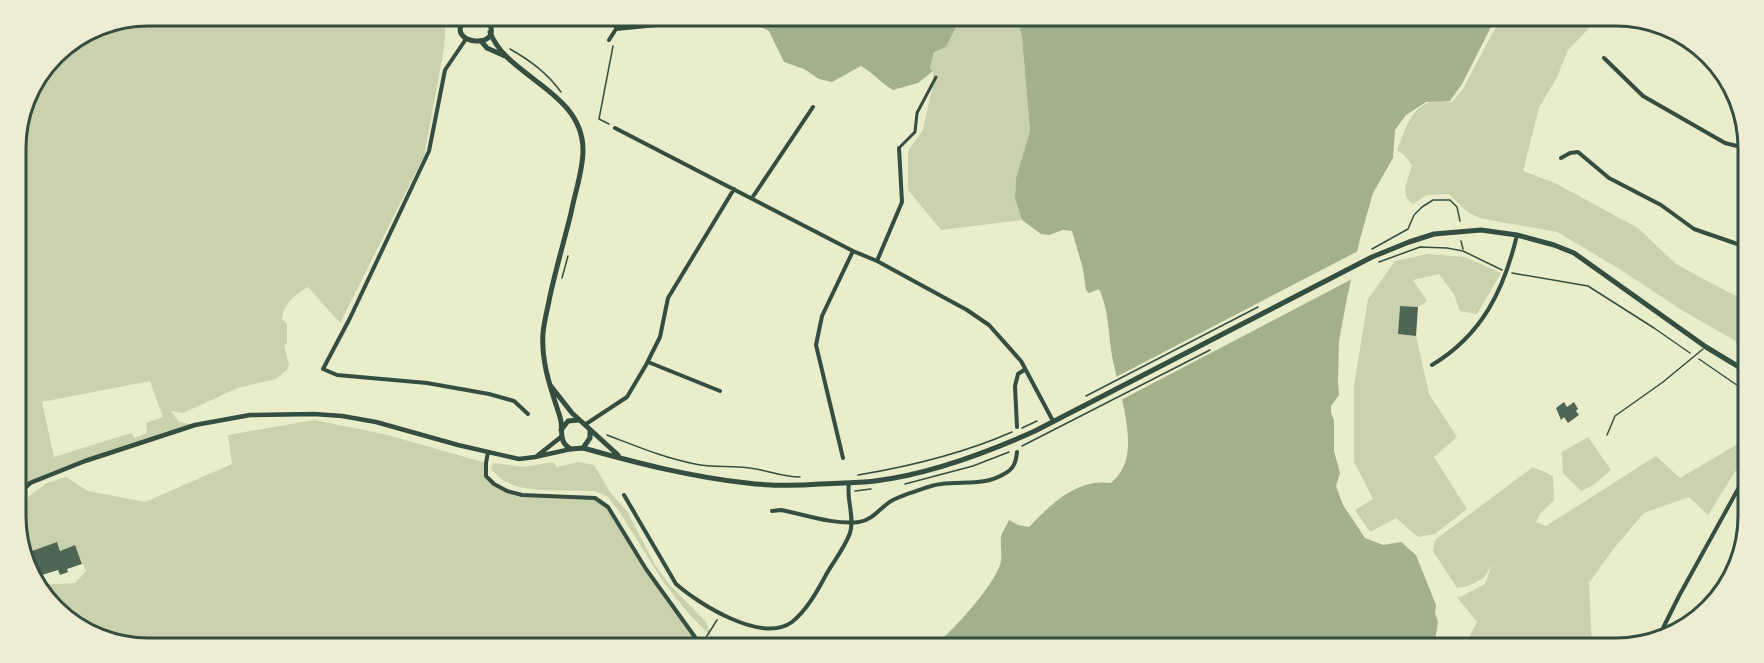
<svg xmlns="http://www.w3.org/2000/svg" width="1764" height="663" font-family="Lato,sans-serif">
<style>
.green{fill:#cad2ad;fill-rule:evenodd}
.water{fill:#a3b18a}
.pier{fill:#e9edc9}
.building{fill:#4f6655}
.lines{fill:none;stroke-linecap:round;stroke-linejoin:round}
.path{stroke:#344e41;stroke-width:1.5}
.service{stroke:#344e41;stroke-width:1.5}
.pedestrian{stroke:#344e41;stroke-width:3}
.minor{stroke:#344e41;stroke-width:4}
.tertiary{stroke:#344e41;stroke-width:4.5}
.secondary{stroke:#344e41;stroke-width:5}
.rim{fill:none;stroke:#344e41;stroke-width:3}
</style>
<rect width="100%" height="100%" fill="#e9edc9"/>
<!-- green -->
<path class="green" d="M148 15 446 16 444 49 424 156 340 323 308 287C296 294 283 304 282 319L287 324V344L284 345 289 365 287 370 276 379 238 388 183 413 171 411 179 422 195 425 85 461 30 483 17 495 15 139 29 89 60 48 97 25ZM150 381 163 417 146 423 147 433 135 438 131 433 54 457 42 402Z
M960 19H1018L1022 37 1030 131 1016 178 1015 198 1022 220 941 230 908 190V151L923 130 933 84V71L930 68 934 52 946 47Z
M1499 21 1595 22 1568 50 1557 77 1539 108 1523 171 1555 183 1638 228 1676 264 1722 289 1745 300V352L1734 340 1683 311 1618 268 1557 232 1479 218 1465 210 1449 194 1427 195 1413 204C1398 194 1409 179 1412 165L1404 155 1397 150C1404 134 1409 110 1428 103 1435 100 1445 102 1452 102L1463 89Z
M1427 254 1465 257 1501 273 1477 314 1460 311 1454 294 1439 274 1413 280 1427 301 1418 307 1400 306 1398 334 1416 336 1429 394 1457 437 1434 457 1467 509 1435 534 1418 537 1396 518 1370 532 1355 510 1373 499 1354 462V386L1368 299 1395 261Z
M314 420 384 434 486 463V476L494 484 507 491 522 495 595 498 608 507 635 551 700 644 105 641 48 602 39 585 75 583 86 571 75 546 60 551 57 542 32 551 35 559 28 562 17 541V505L47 483 66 477 88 491 145 502 232 464 228 435Z
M1588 437 1611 470 1595 484 1581 491 1563 473 1562 452Z
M1743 441V459L1708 515 1689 497 1644 513 1614 548 1589 583 1592 648 1464 647 1477 622 1456 596 1460 597 1485 584 1492 564 1484 578 1468 586 1457 588 1433 551 1435 540 1533 467 1553 476 1554 500 1540 514 1536 522 1546 526 1656 456 1680 478Z
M553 462 557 467 578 462 594 465 610 492 627 511 655 565 670 585 706 622 713 639 689 614 664 583 619 511 608 497 595 491 538 490 518 487 502 480 491 469 493 463 523 467Z"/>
<!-- water -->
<path class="water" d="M749 18 960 19 946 47 934 52 930 68 933 71 918 83 893 90C881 83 873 73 861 66L832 82 819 79 804 69 784 62 769 31 753 23Z
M1018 19 1494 21 1462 84 1450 101 1426 102 1406 115 1395 130 1393 158 1373 193 1360 239 1347 298 1339 341 1338 380 1339 395 1331 406V413L1334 420V451L1340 473 1336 486 1343 505 1365 538 1383 545 1401 542 1416 555 1436 605 1435 613 1438 622 1434 647 934 645C952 633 993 586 1000 565 1003 556 1000 547 1001 537 1002 532 1007 525 1009 520L1018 525 1029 527C1051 504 1077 478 1111 483 1122 473 1127 463 1128 447 1129 417 1118 386 1112 356 1108 333 1109 310 1099 289L1089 293 1086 290 1083 269 1072 231 1063 230 1049 235 1041 234 1022 220 1015 198 1016 178 1030 131 1022 37Z"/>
<!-- pier -->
<path class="pier" d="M1360 250 1354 278 1119 401 1114 378Z"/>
<!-- building -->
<path class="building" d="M1400 306 1418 307 1416 336 1398 334Z
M1564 402 1567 407 1574 402 1578 409 1576 411 1579 415 1568 423 1564 417 1561 420 1556 408Z
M57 542 60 551 75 545 82 564 67 569 68 572 60 575 58 570 35 577 28 562 35 559 32 551Z"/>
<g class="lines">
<!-- path -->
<path class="path" d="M510 49C531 61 547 73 561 92
M609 124 599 119 613 46
M1461 241 1463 249
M1372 249 1408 229 1414 215 1422 207 1433 200H1450L1457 207 1460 221
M1379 262 1420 247 1447 248 1463 251 1502 270
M1512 273 1588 286 1654 328 1690 353
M562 278 568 256
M1699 359 1744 390
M1086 396 1258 307
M1022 428 1037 421
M607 435C636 446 664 458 695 464 713 468 731 465 750 468 767 470 782 477 800 477
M1022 446 1210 350
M858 475C912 466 962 454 1012 432
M905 484 973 466 1009 452
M855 491 871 489
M705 639 717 620"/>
<!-- service -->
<path class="service" d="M1607 435 1615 416 1663 382 1703 349"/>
<!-- pedestrian -->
<path class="pedestrian" d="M899 148 915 132 917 113 936 77"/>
<!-- minor -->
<path class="minor" d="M616 29 729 18
M466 39 445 70 429 151 350 318 323 369 337 375 427 383 489 394 514 401 528 414
M609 40 616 29V17
M1604 58 1643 96 1725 143 1737 146 1748 152
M615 128 853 251 877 261 967 310 989 325 1021 361 1053 421
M1561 158 1570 153 1578 152 1609 178 1661 205 1694 229 1746 247
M752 198 813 107
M877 261 902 202 899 148
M648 362 720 391
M1432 365C1482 335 1504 290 1517 235
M586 424 627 397 646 365 660 337 668 298 734 189
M1017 427 1015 386 1018 374 1024 370
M488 452 486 463V476L494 484 507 491 522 495 595 498 608 507 646 569 700 644
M843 458 816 345 822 316 853 251
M624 495 676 584C699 604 762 644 792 622 807 610 818 590 827 573 834 561 845 547 850 533 855 517 846 499 849 483
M772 511 781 510C806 515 834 525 859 522 874 520 881 506 893 500 898 497 905 495 910 493 920 490 931 485 941 484 964 481 984 486 1004 474 1014 469 1016 462 1017 452
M1660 634 1679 596 1743 480"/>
<!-- tertiary -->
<path class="tertiary" d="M537 456 561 437
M17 495 30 483 85 461 195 425 250 415 314 414 342 416 376 422 458 445 519 459 535 457 571 449"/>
<!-- secondary -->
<path class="secondary" d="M467 17C438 46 513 52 485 17
M490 32C506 77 583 91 583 150 583 171 575 192 571 213 564 242 555 271 549 301 547 311 544 322 543 333 541 363 551 389 560 417 564 429 557 442 571 449L583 448 590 438V431
M481 41 487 48 505 56
M550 385 572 413 618 455
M561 430 568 421 579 420
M583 448C637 463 691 477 747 483 772 486 796 486 820 484 838 483 857 483 875 481 930 474 984 454 1035 431L1372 257 1409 242 1434 234 1481 230 1517 235 1554 245 1574 253 1706 347 1744 370"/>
</g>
<!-- crop -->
<path d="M0 0H1764V663H0ZM148 26H1616A122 122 0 0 1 1738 148V516A122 122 0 0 1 1616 638H148A122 122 0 0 1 26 516V148A122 122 0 0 1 148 26Z" fill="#eeecd3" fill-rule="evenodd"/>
<path class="rim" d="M148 26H1616A122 122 0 0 1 1738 148V516A122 122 0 0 1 1616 638H148A122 122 0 0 1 26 516V148A122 122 0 0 1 148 26Z"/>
</svg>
